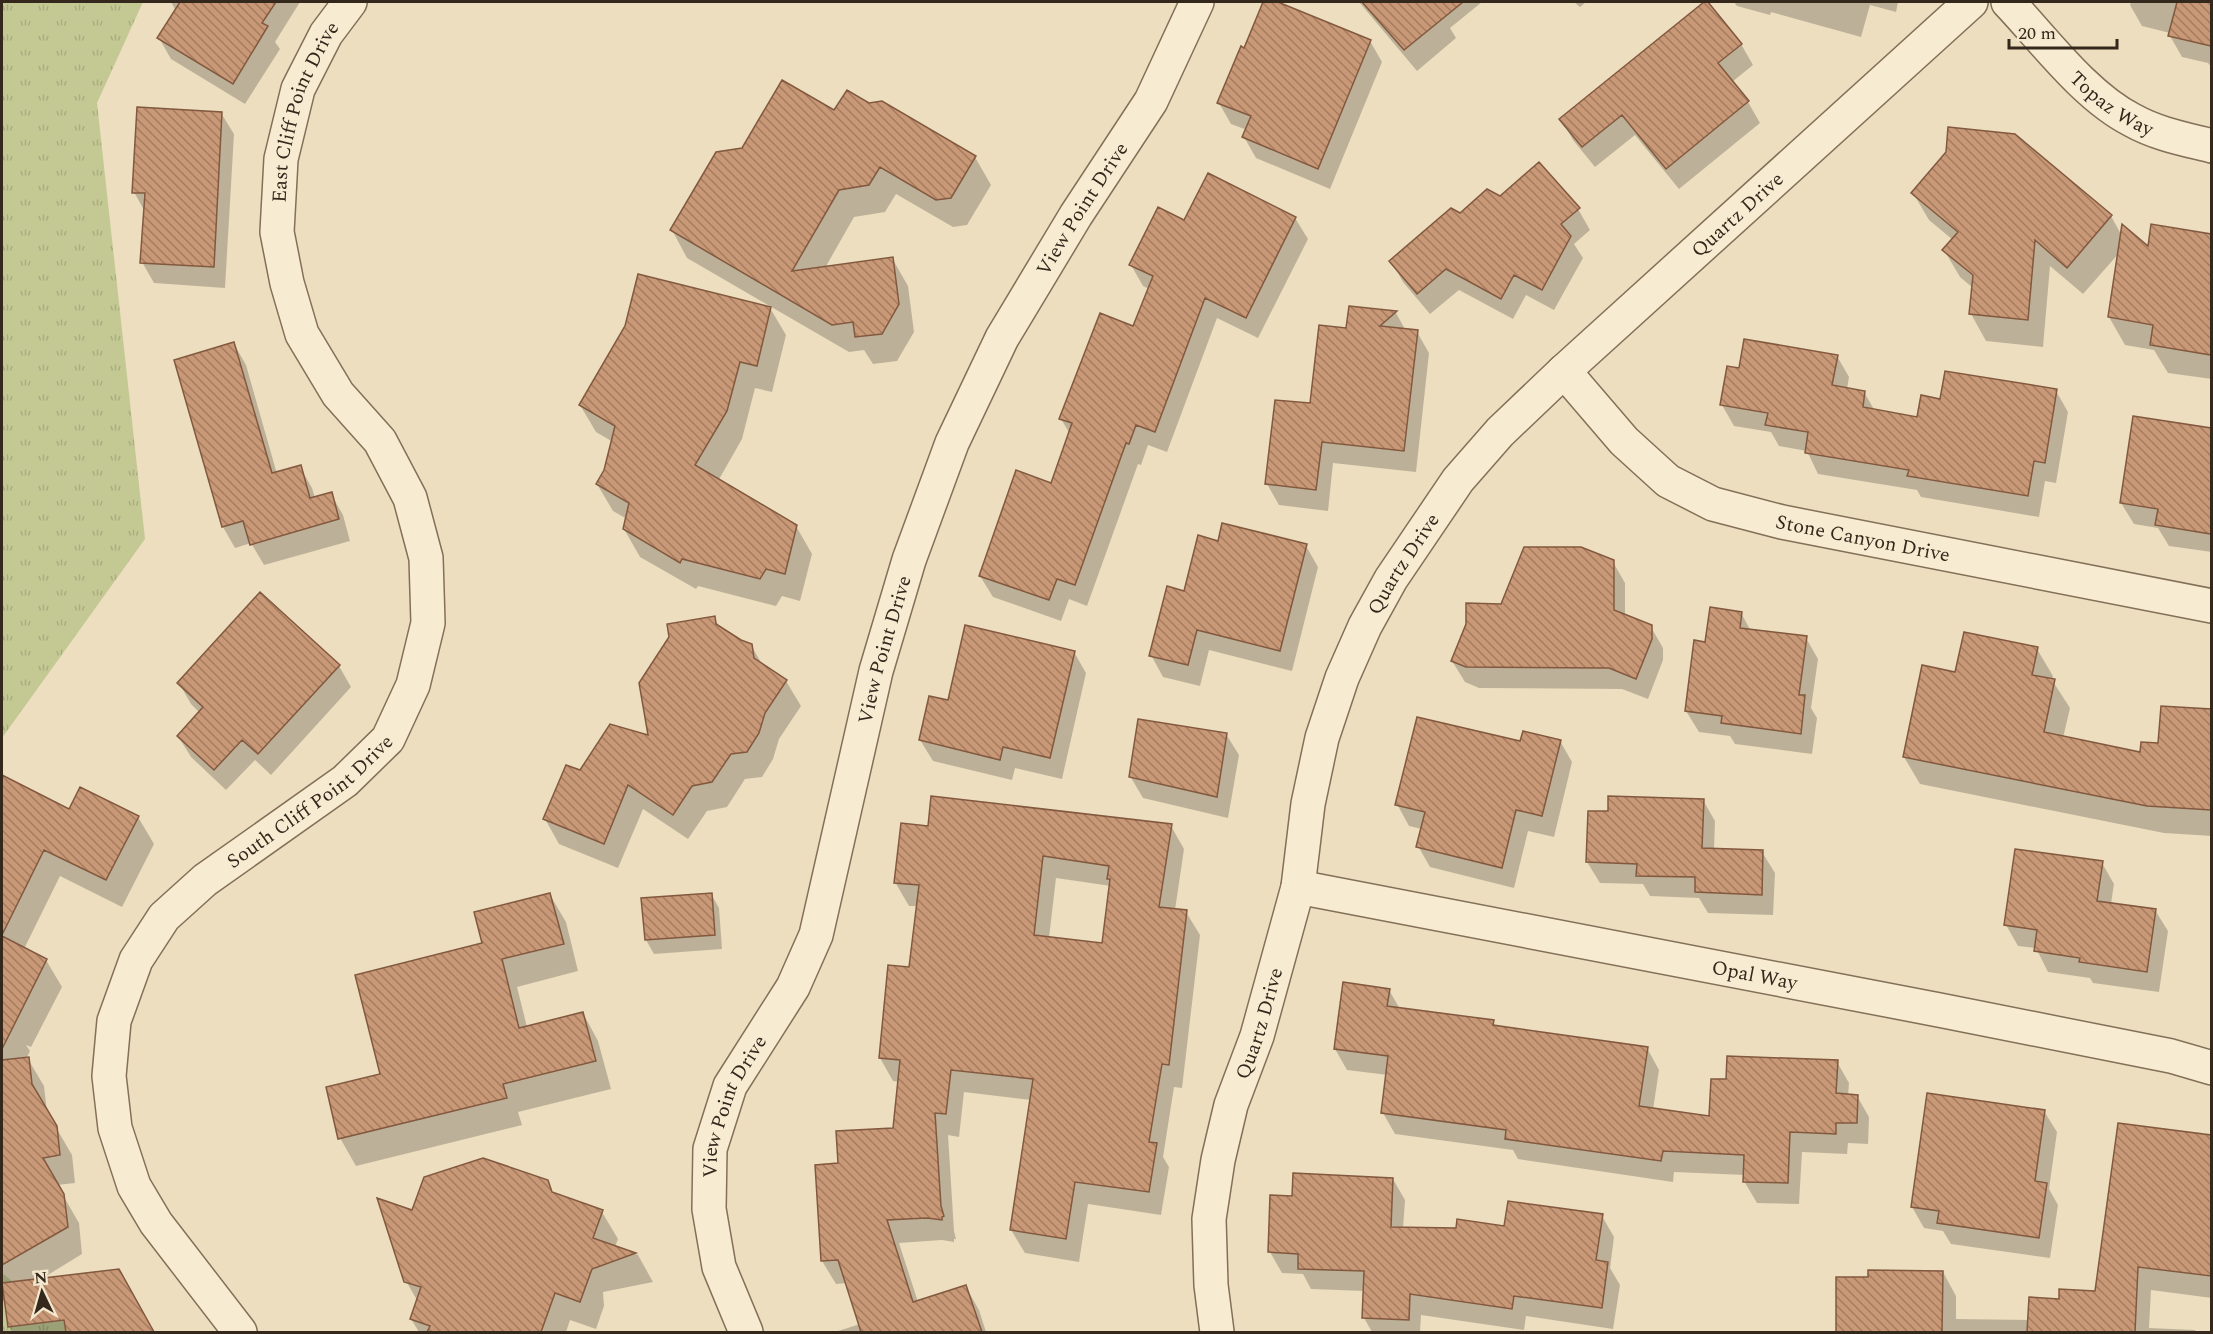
<svg xmlns="http://www.w3.org/2000/svg" width="2213" height="1334" font-family="Spectral,serif">
<style>
.grass{fill:url(#grass-tufts)}
.shadow{fill:#0003;fill-rule:evenodd}
.building{fill:url(#building-back-hatch);stroke:#82593f;stroke-width:1.5;fill-rule:evenodd}
.lines{fill:none;stroke-linecap:round;stroke-linejoin:round}
.minor-casing{stroke:#846f58;stroke-width:36}
.minor{stroke:#f7ecd2;stroke-width:33}
.labels{text-anchor:middle;stroke-width:5;stroke-linejoin:round;paint-order:stroke}
.street-label{font-size:20px;fill:#34271c;stroke:#f4e9ce}
</style>
<defs>
<pattern id="grass-tufts" width="24" height="20" patternUnits="userSpaceOnUse" patternTransform="scale(1.5)"><rect width="24" height="20" fill="#c4c994"/><path d="M3 7l-1-3M5 7V3M7 7l1-3M15 17l-1-3M17 17v-4M19 17l1-3" fill="none" stroke="#a9ad7f"/></pattern>
<pattern id="building-back-hatch" width="6" height="6" patternUnits="userSpaceOnUse" patternTransform="scale(1.5)"><rect width="6" height="6" fill="#c99876"/><path d="M-1 5l2 2M0 0l6 6M5-1l2 2" fill="none" stroke="#a47c60"/></pattern>
</defs>
<rect width="100%" height="100%" fill="#ecdebf"/>
<!-- grass -->
<path class="grass" d="M2 2H143L97 103 145 539 2 738Z
M2 1273 77 1332H2Z"/>
<!-- shadow -->
<path class="shadow" d="M171 2H300L275 42 280 49 245 104 171 59 159 38 176 11Z
M1264 2H1274L1370 41 1382 62 1330 189 1256 158 1244 137 1247 130 1231 124 1219 103 1244 50Z
M1359 2H1482L1450 28 1456 38 1417 71Z
M1574 2H1586L1580 7Z
M1706 2 1741 44 1753 65 1732 82 1748 102 1760 123 1679 189 1635 135 1595 167 1573 140 1561 119Z
M1734 2H1898L1896 12 1870 5 1861 37 1771 12 1770 15 1737 6Z
M2131 2H2212V68L2208 63 2182 57 2170 36V33L2142 26 2130 5Z
M835 112 975 157 991 185 967 225 953 227 896 194 885 212 854 217 825 268 892 258 908 286 914 332 897 361 873 364 864 350 849 352 687 258 672 230 743 150Z
M221 113 234 134 225 288 154 283 142 262 145 212 134 192Z
M1913 193 2111 216 2122 236 2149 249 2152 226 2212 235V379L2168 373 2154 350 2125 345 2109 317 2120 252 2083 294 2050 266 2043 347 1986 341 1971 314 1973 288 1960 277 1944 250 1953 240 1929 220Z
M1578 209 1590 230 1574 244 1583 258 1554 310 1526 295 1513 319 1459 290 1430 314 1403 282 1391 261 1460 214Z
M1295 218 1308 239 1258 338 1217 318 1167 452 1148 445 1141 465 1138 464 1087 606 1069 599 1061 621 993 597 980 576 1052 485 1070 434 1061 419 1134 328 1149 289 1143 286 1131 265 1185 222Z
M770 308 786 335 772 392 755 388 742 439 718 481 796 526 812 554 800 601 782 596 776 606 698 586 696 589 640 557 624 529 627 519 613 511 597 484 605 470 613 442 596 432 580 405Z
M1350 308 1396 313 1406 331 1417 332 1429 353 1416 472 1333 463 1328 511 1279 505 1267 484 1311 405 1347 330Z
M234 344 246 365 277 474 300 467 312 488 315 498 331 494 343 515 350 541 264 565 251 543 235 548 223 527 176 361Z
M1837 356 1849 377 1847 389 1864 392 1875 411 1919 418 2056 391 2068 412 2056 483 2045 481 2039 517 1921 497 1917 490 1818 474 1807 451 1779 446 1771 432 1734 426 1722 405 1740 370Z
M2134 418 2212 429V552L2169 546 2158 528 2134 524 2121 503Z
M1219 543 1306 546 1318 567 1292 671 1209 650 1200 686 1163 677 1151 655Z
M1613 562 1625 583V616L1651 627 1663 648V660L1648 699 1622 689 1479 688 1465 682 1452 661 1502 605Z
M1741 613 1751 631 1806 638 1818 659 1811 708 1817 718 1812 754 1735 744 1730 736 1699 732 1686 711 1706 643Z
M714 618 721 629 740 641 751 645 763 666 786 681 801 706 779 739 773 759 762 777 745 779 727 807 707 811 688 839 643 809 618 868 559 844 545 819 580 772 650 737Z
M2037 649 2053 676 2052 680 2070 708 2063 738 2142 754 2159 745 2162 708 2212 711V836L2164 833 1920 784 1904 757 1956 674Z
M1074 652 1086 673 1062 779 1015 768 1012 780 933 761 920 740 949 702Z
M339 666 351 687 271 775 255 760 226 790 191 757 178 736 200 713 191 704 179 683Z
M1226 734 1239 755 1228 818 1143 798 1130 776Z
M1560 741 1572 762 1554 837 1528 831 1514 888 1430 867 1418 846 1422 829 1409 826 1397 804 1521 743Z
M9 781 69 811 138 817 154 844 122 907 60 876 24 949 46 960 62 987 31 1047 26 1045 30 1051 26 1059H28L44 1086 47 1112 72 1155 75 1183 57 1185 79 1223 82 1254 38 1281 134 1299 153 1332H13L9 1327 6 1299 2 1302V796Z
M1703 800 1715 821 1714 850 1762 852 1775 873 1773 915 1708 913 1699 898 1650 896 1643 884 1600 883 1587 862 1609 813Z
M1171 826 1184 849 1175 910 1186 912 1200 935 1182 1088 1174 1087 1163 1157 1169 1167 1161 1215 1088 1204 1079 1262 1025 1253 1011 1230 1031 1100 964 1092 959 1137 948 1135 954 1231 956 1239H954V1242L942 1240 899 1243 918 1302 966 1287 979 1310 986 1332H835L860 1324 847 1283 836 1284 822 1261 839 1165 894 1129 899 1082 893 1081 880 1058 910 969 918 906H909L895 882 930 827ZM1056 878 1111 886 1104 944 1049 938Z
M2102 863 2114 884 2111 904 2155 910 2168 931 2159 992 2093 983 2090 978 2048 972 2036 948 2018 946 2006 925Z
M711 894 719 908 722 949 654 954 646 940Z
M550 895 566 922 578 971 517 987 527 1027 583 1013 598 1041 611 1089 518 1112 522 1125 356 1166 340 1138 382 1075 484 944Z
M1389 990 1400 1009 1493 1022 1496 1027 1647 1048 1659 1070 1653 1110 1711 1118 1728 1081 1837 1062 1849 1083 1848 1096H1857L1869 1117 1868 1144 1848 1143 1847 1154 1802 1152 1799 1204 1757 1203 1744 1181 1745 1175 1674 1172 1673 1182 1518 1159 1513 1150 1395 1134 1383 1113 1388 1075 1347 1070 1335 1049Z
M2044 1111 2057 1132 2049 1189 2058 1205 2050 1258 1951 1244 1943 1231 1924 1228 1912 1207Z
M2119 1124 2212 1136V1298L2151 1290 2149 1328 2195 1330 2196 1332H1837L1838 1278H1870L1943 1272 1956 1296V1319L2030 1320 2061 1301 2097 1293Z
M1393 1179 1405 1200 1403 1229 1505 1228 1602 1216 1614 1237 1610 1268 1620 1285 1613 1329 1526 1316 1524 1330 1421 1315 1420 1332H1372L1364 1318V1291L1311 1289 1303 1274 1282 1273 1270 1252 1293 1198Z
M547 1182 554 1195 602 1212 618 1239 615 1247 638 1255 653 1282 603 1292 604 1306 596 1329 570 1320 566 1332H547L523 1324 520 1332H419L411 1319 418 1302 406 1281 413 1212Z"/>
<!-- building -->
<path class="building" d="M180 2H276L262 23 268 26 233 84 157 38Z
M1263 2H1278L1371 40 1318 169 1242 137 1251 116 1217 103 1241 46 1244 48Z
M1362 2H1463L1404 50Z
M1704 2H1708L1742 44 1718 63 1749 101 1666 169 1622 115 1582 147 1559 119Z
M2177 2H2211V46L2168 36Z
M782 80 834 110 847 90 869 103 882 101 976 156 951 198 936 200 880 167 869 185 839 190 792 271 893 257 899 304 882 334 855 337 853 322 832 325 670 230 716 152 742 148Z
M137 107 222 112 214 267 140 263 145 193H132Z
M1948 127 2015 134 2112 215 2067 268 2035 240 2028 320 1969 314 1973 275 1942 250 1958 232 1911 193 1946 152Z
M1539 162 1580 208 1561 224 1571 236 1542 290 1514 275 1501 299 1446 269 1417 294 1389 261 1451 208 1460 213 1487 189 1500 196Z
M1208 173 1296 217 1246 318 1205 298 1155 432 1136 425 1129 444 1126 443 1075 585 1057 579 1049 600 979 576 1016 470 1051 483 1072 423 1059 419 1100 313 1133 326 1153 276 1129 265 1158 207 1184 220Z
M2122 224 2148 246 2151 224 2211 234V355L2150 345 2153 325 2108 317Z
M638 274 771 307 757 366 740 362 727 411 695 465 797 525 785 574 766 569 760 579 682 559 680 563 623 529 629 503 596 484 604 470 615 426 579 405 625 326Z
M1349 306 1397 311 1380 326 1418 330 1404 451 1322 442 1316 490 1265 484 1275 400 1310 403 1319 325 1346 328Z
M1744 339 1838 355 1832 385 1865 391 1863 407 1917 417 1921 395 1940 399 1945 371 2057 389 2045 463 2034 461 2028 496 1907 476 1909 470 1805 453 1808 432 1765 425 1768 413 1720 405 1727 366 1739 368Z
M234 342 272 473 301 465 310 498 332 492 339 519 250 545 243 521 222 527 174 360Z
M2133 416 2211 428V534L2155 525 2158 509 2120 503Z
M1222 523 1307 544 1280 651 1197 630 1188 665 1149 656 1167 586 1184 591 1198 535 1218 541Z
M1524 547H1581L1614 560V610L1652 625V639L1636 679 1609 668 1466 667 1451 661 1466 624V603L1501 604Z
M260 592 340 665 258 754 242 740 214 770 177 736 203 707 177 683Z
M1710 607 1742 612 1740 628 1807 636 1799 695H1805L1801 734 1721 723 1722 716 1685 711 1694 640 1705 642Z
M715 616 716 624 741 640 752 644 754 658 787 680 765 713 759 733 747 752 731 754 712 782 692 786 673 815 628 785 604 844 543 819 566 765 580 770 610 724 648 735 639 683 669 637 667 624Z
M965 625 1075 651 1050 758 1003 747 1000 760 919 740 929 696 948 700Z
M1964 632 2038 647 2032 675 2055 679 2044 732 2140 752 2141 742 2158 743 2161 706 2211 709V810L2147 806 1903 757 1922 665 1955 672Z
M1417 717 1520 741 1523 731 1561 740 1542 816 1516 810 1502 868 1416 847 1425 812 1395 805Z
M1138 719 1227 733 1217 797 1129 777Z
M2 775 69 809 80 787 139 816 106 880 44 850 2 935Z
M931 796 1172 824 1159 907 1187 910 1169 1065 1162 1064 1149 1142 1157 1143 1149 1192 1075 1182 1066 1239 1010 1230 1033 1079 951 1070 946 1114 935 1113 941 1206 944 1216 942 1217V1220L927 1218 887 1220 913 1302 966 1285 982 1332H861L838 1260 821 1261 815 1165 838 1163 836 1131 893 1128 900 1060 879 1058 888 965 909 967 919 885 894 883 901 823 928 826ZM1043 856 1109 866 1107 879H1110L1102 943 1034 935Z
M1608 796 1704 799 1702 848 1763 850 1762 895 1695 892V877L1636 876 1637 864 1586 862 1588 811H1608Z
M2015 849 2103 861 2097 901 2156 909 2147 972 2079 962 2080 958 2034 951 2037 930 2004 925Z
M550 893 564 944 502 959 519 1028 583 1012 596 1061 503 1084 507 1098 338 1139 326 1087 380 1074 355 975 482 943 474 912Z
M712 893 715 935 645 940 641 898Z
M2 936 47 959 2 1049Z
M1343 982 1390 989 1387 1006 1494 1020 1493 1025 1648 1047 1639 1106 1709 1116 1711 1079H1726L1727 1056 1838 1060 1836 1093 1858 1095 1857 1123H1836V1134L1790 1132 1788 1183 1743 1182 1744 1155 1663 1151 1661 1161 1505 1139 1506 1130 1381 1113 1388 1056 1334 1049Z
M29 1057 32 1084 57 1126 60 1155 43 1158 64 1194 68 1227 2 1265V1060Z
M1927 1093 2045 1110 2035 1181 2047 1183 2039 1238 1937 1223 1939 1211 1911 1207Z
M2118 1123 2211 1135V1276L2138 1267 2135 1332H2027L2029 1297 2059 1299V1289L2095 1291Z
M483 1158 548 1180 552 1192 603 1210 593 1238 636 1253 592 1269 580 1302 555 1293 541 1332H427L430 1326 410 1319 421 1287 404 1282 377 1198 412 1210 424 1177Z
M1293 1173 1393 1178 1391 1227 1456 1228 1457 1219 1504 1226 1508 1201 1603 1214 1596 1260 1608 1262 1602 1308 1514 1296 1512 1309 1410 1294 1409 1320 1362 1318 1364 1271 1298 1269V1254L1268 1252 1270 1195 1292 1196Z
M119 1269 154 1332H66L64 1320 8 1327 2 1283Z
M1868 1270 1943 1271 1942 1332H1836V1277H1868Z"/>
<g class="lines">
<!-- minor casing -->
<g class="minor-casing">
<g id="minor">
<path id="s1" d="M2008 2C2044 40 2085 96 2132 120 2157 134 2184 139 2212 146"/>
<path id="s2" d="M1564 371 1624 441 1668 481 1713 504 1782 522 2212 606"/>
<path id="s3" d="M1298 887 1939 1010 2171 1056 2212 1068"/>
<path id="s4" d="M240 1332 156 1223 134 1186 115 1128 109 1076 114 1021 136 960 164 917 205 880 345 781 388 739 413 685 428 623 426 558 410 498 380 441 338 394 302 334 287 283 277 232 281 159 298 89 326 34 350 2"/>
<path id="s5" d="M746 1332 719 1267 709 1209 710 1149 730 1086 793 987 816 935 876 671 909 560 952 443 1002 338 1076 215 1151 101 1197 2"/>
<path id="s6" d="M1217 1332 1211 1285 1209 1219 1218 1160 1231 1105 1257 1036 1298 887 1308 804 1322 738 1342 678 1365 626 1391 579 1458 480 1500 432 1564 371 1971 2"/>
</g>
</g>
<!-- minor -->
<use href="#minor" class="minor"/>
</g>
<g class="labels">
<!-- street labels -->
<g class="street-label">
<text dy="7" stroke="none"><textPath href="#s1" startOffset="146">Topaz Way</textPath></text>
<text dy="7" stroke="none"><textPath href="#s4" startOffset="1430">East Cliff Point Drive</textPath></text>
<text dy="7" stroke="none"><textPath href="#s5" startOffset="1209">View Point Drive</textPath></text>
<text dy="7" stroke="none"><textPath href="#s6" startOffset="1288">Quartz Drive</textPath></text>
<text dy="7" stroke="none"><textPath href="#s2" startOffset="356">Stone Canyon Drive</textPath></text>
<text dy="7" stroke="none"><textPath href="#s6" startOffset="802">Quartz Drive</textPath></text>
<text dy="7" stroke="none"><textPath href="#s5" startOffset="723">View Point Drive</textPath></text>
<text dy="7" stroke="none"><textPath href="#s4" startOffset="652">South Cliff Point Drive</textPath></text>
<text dy="7" stroke="none"><textPath href="#s3" startOffset="465">Opal Way</textPath></text>
<text dy="7" stroke="none"><textPath href="#s6" startOffset="316">Quartz Drive</textPath></text>
<text dy="7" stroke="none"><textPath href="#s5" startOffset="237">View Point Drive</textPath></text>
</g>
</g>
<!-- border -->
<rect width="2213" height="1334" fill="none" stroke="#34271c" stroke-width="6"/>
<!-- north arrow -->
<g transform="translate(42 1292) rotate(355)" stroke="#f4e9ce" stroke-width="4.5" paint-order="stroke">
<path d="M0-4.5L10 22L0 15L-10 22Z" fill="#34271c"/>
<text y="-9" font-size="16" font-weight="bold" text-anchor="middle" fill="#34271c">N</text>
</g>
<!-- scale -->
<path d="M2009 39v9h108v-9" fill="none" stroke="#34271c" stroke-width="3"/>
<text x="2018" y="39" font-size="18" fill="#34271c" stroke="#f4e9ce" stroke-width="4.5" paint-order="stroke">20 m</text>
</svg>
